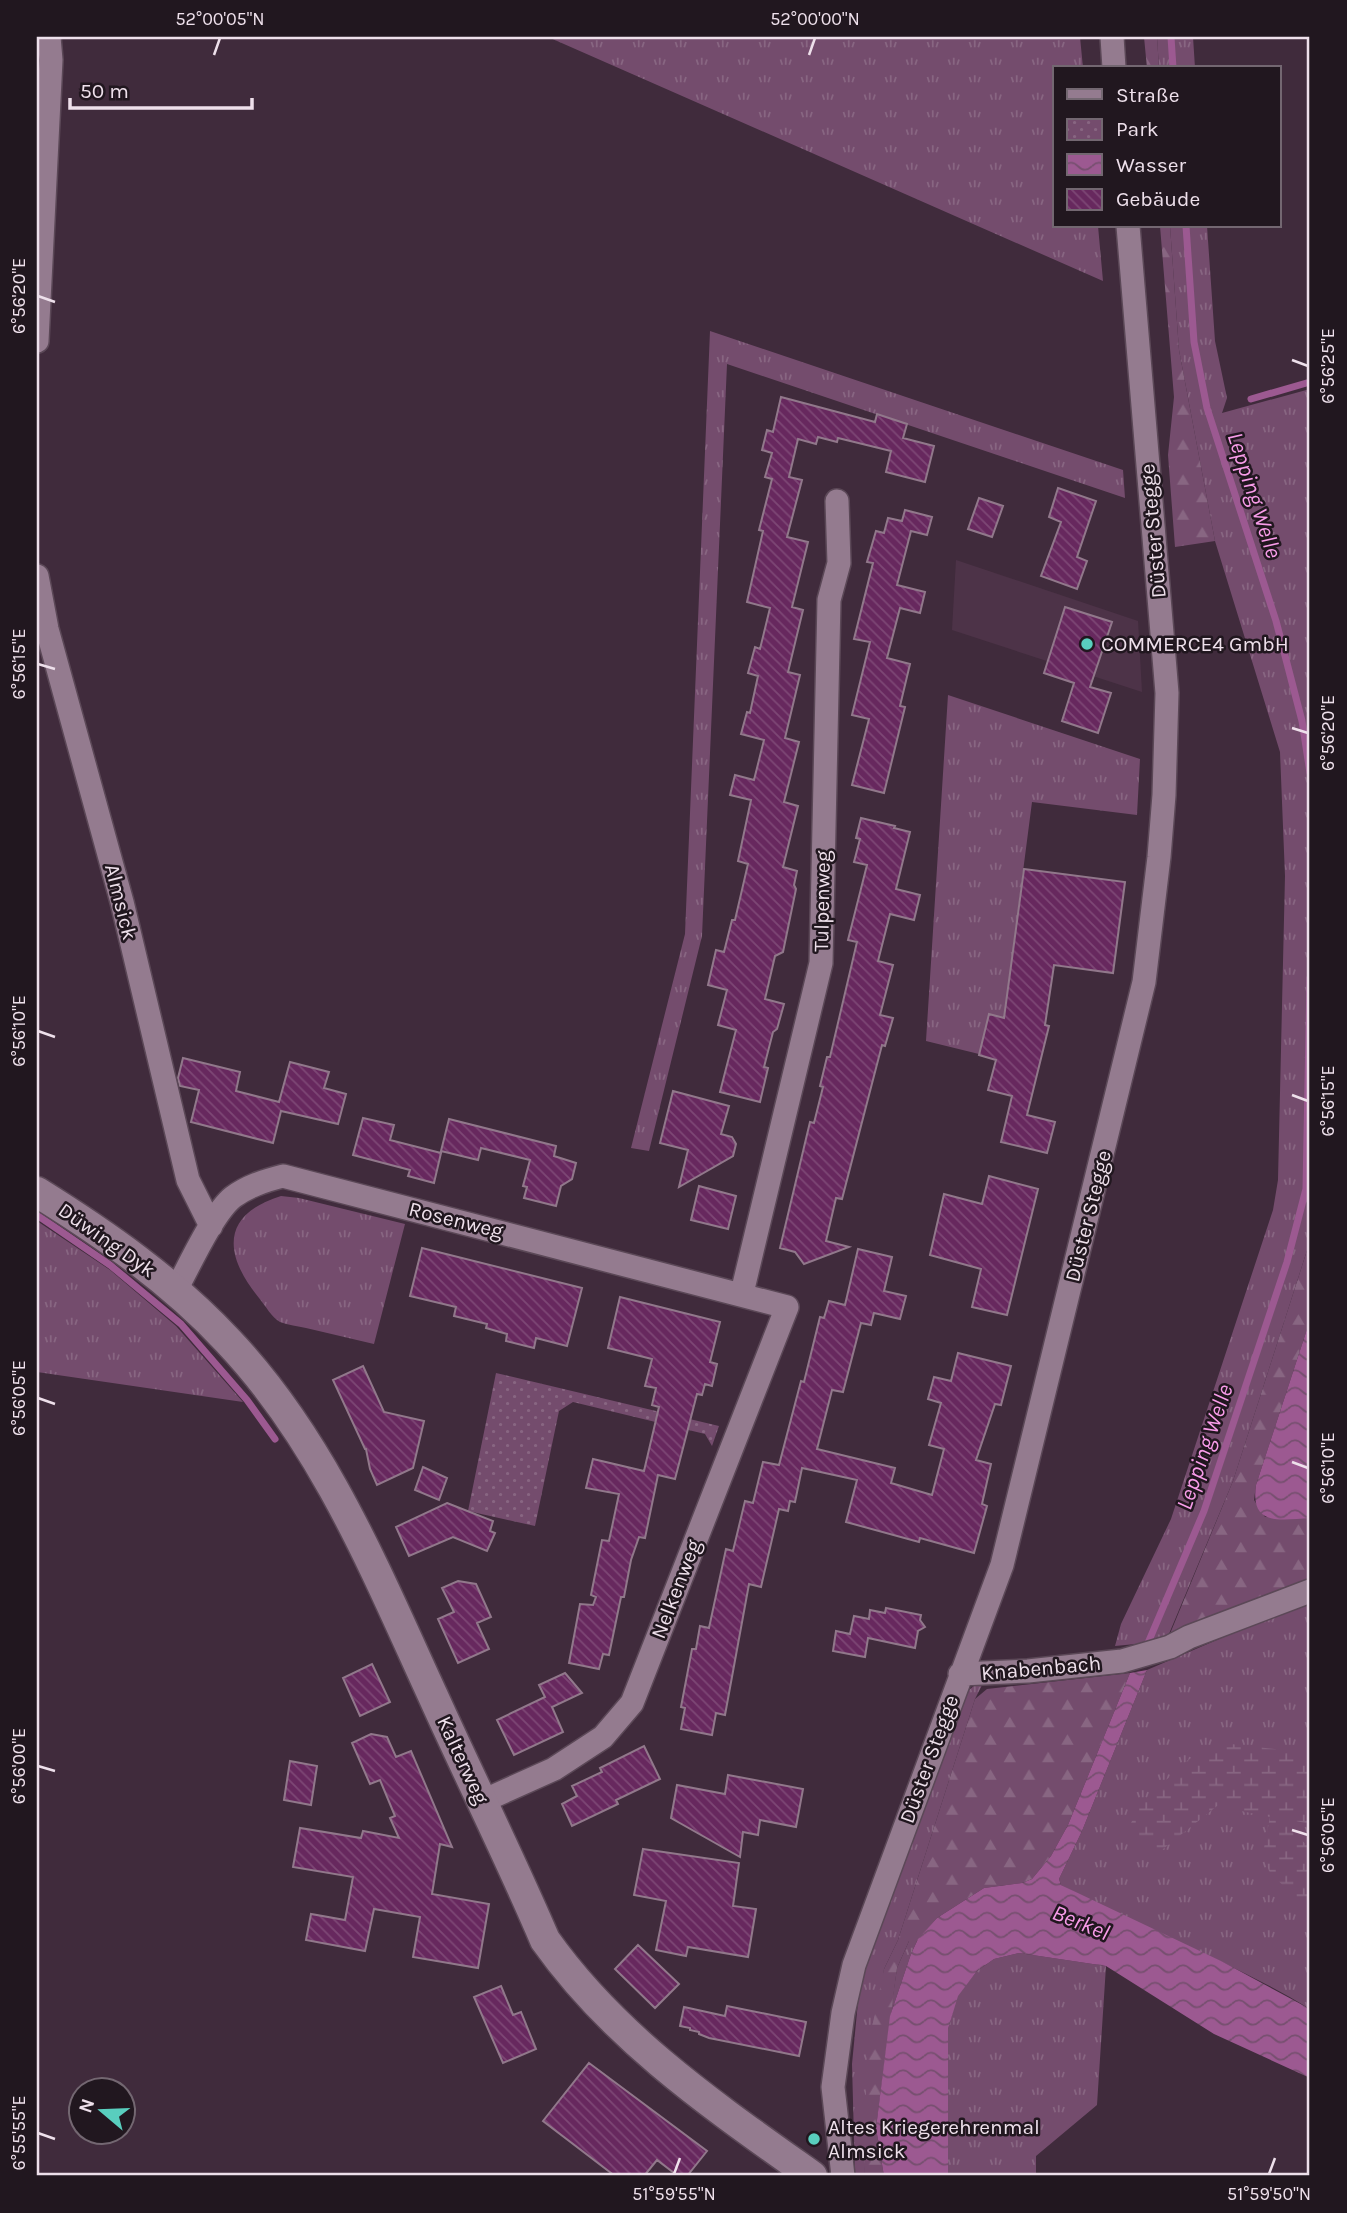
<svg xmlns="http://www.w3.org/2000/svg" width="1347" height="2213" font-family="Karla,sans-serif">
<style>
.built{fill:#4d3348}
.grass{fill:url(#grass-tufts)}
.forest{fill:url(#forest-firs)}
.wetland{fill:url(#wetland-marsh)}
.park{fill:url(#park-dots)}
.water{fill:url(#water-waves)}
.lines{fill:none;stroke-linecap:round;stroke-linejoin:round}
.stream{stroke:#9c5991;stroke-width:7}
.building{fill:url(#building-back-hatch);stroke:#91788b;stroke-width:2}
.minor-casing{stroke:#5b4857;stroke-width:26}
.tertiary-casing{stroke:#5b4857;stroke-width:33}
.minor{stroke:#947b8f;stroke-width:23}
.tertiary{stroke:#947b8f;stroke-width:30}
.ticks{fill:none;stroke:#eee0eb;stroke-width:2.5}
.poi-dot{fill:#59cebe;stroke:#21171f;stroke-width:2.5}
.labels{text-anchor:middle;stroke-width:5;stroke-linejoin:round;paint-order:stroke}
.street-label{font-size:21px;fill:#eee0eb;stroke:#21171f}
.poi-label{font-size:21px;fill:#eee0eb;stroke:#21171f;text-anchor:start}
.water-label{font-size:23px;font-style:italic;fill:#f89ce9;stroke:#21171f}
.neatline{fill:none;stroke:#eee0eb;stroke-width:2.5}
.ticks-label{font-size:18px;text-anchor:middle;fill:#eee0eb}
</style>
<defs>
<pattern id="grass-tufts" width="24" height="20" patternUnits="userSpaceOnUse" patternTransform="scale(1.75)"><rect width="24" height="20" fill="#744c6d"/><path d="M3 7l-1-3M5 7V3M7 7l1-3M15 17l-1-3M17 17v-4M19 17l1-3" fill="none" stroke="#886682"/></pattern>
<pattern id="forest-firs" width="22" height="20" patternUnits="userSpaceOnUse" patternTransform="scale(1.75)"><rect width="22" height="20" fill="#744c6d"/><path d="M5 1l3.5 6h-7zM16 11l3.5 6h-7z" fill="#886682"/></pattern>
<pattern id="wetland-marsh" width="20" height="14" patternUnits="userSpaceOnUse" patternTransform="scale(1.75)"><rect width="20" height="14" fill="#744c6d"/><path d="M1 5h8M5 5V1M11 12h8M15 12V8" fill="none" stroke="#886682"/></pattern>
<pattern id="park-dots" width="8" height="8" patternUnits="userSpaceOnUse" patternTransform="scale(1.75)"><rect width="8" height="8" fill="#744c6d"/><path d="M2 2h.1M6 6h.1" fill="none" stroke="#886682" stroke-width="1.8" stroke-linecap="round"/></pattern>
<pattern id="water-waves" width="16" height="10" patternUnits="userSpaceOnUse" patternTransform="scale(1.75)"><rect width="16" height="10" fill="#9c5991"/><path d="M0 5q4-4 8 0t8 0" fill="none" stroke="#764f6f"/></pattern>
<pattern id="building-back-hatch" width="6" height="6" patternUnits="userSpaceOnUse" patternTransform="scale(1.75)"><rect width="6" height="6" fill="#67285e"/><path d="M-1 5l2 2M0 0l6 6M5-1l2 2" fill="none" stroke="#7d4775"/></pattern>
</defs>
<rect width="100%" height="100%" fill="#402b3c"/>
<!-- built -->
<path class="built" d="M956 560 1138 621 1142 692 952 630Z"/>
<!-- grass -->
<path class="grass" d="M548 37H1080L1083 68H1055V226H1098L1103 281Z
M1157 37H1193L1195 68H1159Z
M1170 226H1207L1215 341 1227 398 1222 413 1310 389V1241L1233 1481 1166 1641 1115 1646 1121 1624 1171 1519 1273 1210 1278 1180 1285 876 1280 752 1215 541 1179 350Z
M710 331 1123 470 1125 498 727 364 702 936 649 1151 631 1148 685 934Z
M948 695 1140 759 1137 815 1032 802 1004 1018 989 1015 979 1054 926 1041Z
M281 1196 299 1198 405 1224 374 1344C351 1339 329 1333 306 1328 298 1326 288 1325 280 1322 272 1318 265 1305 259 1298 224 1255 220 1215 281 1196Z
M37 1221 110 1270 176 1326 243 1402 37 1372Z
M1310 1600V2009C1231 1961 1143 1929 1061 1885L1059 1879 1082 1831 1147 1670Z
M984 1681 975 1699 898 1940 884 1969 864 2176H855L852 2064 858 2002 868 1953 963 1695 975 1685Z
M909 1941H917L911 1954 890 2016 897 1968Z
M1019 1953 1106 1966 1097 2105 1036 2156V2176H948V2029L957 1996 977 1971 994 1959Z"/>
<!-- forest -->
<path class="forest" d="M1144 37H1157L1159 68H1147Z
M1160 226H1170L1179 350 1215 541 1175 547 1168 455 1174 397Z
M1310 1241V1320L1256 1485 1254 1500 1265 1517 1310 1518V1582L1167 1641 1233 1481Z
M1130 1673 1068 1825 1051 1856 1032 1879 1022 1883 984 1888 937 1918 917 1941H909L897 1968 876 2128 884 2176H864L867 2052 884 1969 898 1940 975 1699 987 1689Z"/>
<!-- wetland -->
<path class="wetland" d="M1222 1743 1310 1753V1824L1291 1820 1296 1835 1310 1848V1914L1269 1871 1263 1853 1270 1817 1217 1806 1158 1853 1149 1851 1131 1823 1142 1802 1188 1760Z"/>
<!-- park -->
<path class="park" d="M496 1373 719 1426 712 1446 705 1434 573 1402 559 1411 535 1526 468 1511Z"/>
<!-- water -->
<path class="water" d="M1310 1320V1518C1279 1520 1250 1526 1256 1485Z
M1147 1670 1082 1831 1059 1879 1061 1885 1221 1961 1310 2009V2078L1214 2034 1106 1966 1019 1953 994 1959 977 1971 958 1996 948 2029V2176H884L876 2128 890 2016 911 1954 918 1939 937 1918 984 1888 1022 1883 1032 1879 1051 1856 1068 1825 1130 1673Z"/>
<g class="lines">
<!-- stream -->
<path class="stream" d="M1171 37 1173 68
M1186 226 1194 342 1207 408 1276 621 1302 721 1310 773
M1251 399 1310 382
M37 1215 110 1265 181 1324 247 1400 275 1439
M1145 1650 1204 1511 1287 1262 1306 1189 1310 978"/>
</g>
<!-- building -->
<path class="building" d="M781 397 875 422 877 414 907 424 903 438 934 446 925 482 886 472 891 451 838 438 837 442 818 437 816 444 798 439 789 477 802 480 787 537 808 542 792 607 803 610 788 672 800 675 785 738 799 742 784 802 798 806 783 867 797 871 794 885 796 889 783 952 775 956 765 999 784 1004 777 1029 773 1032 764 1067 768 1068 760 1102 720 1092 736 1030 718 1025 727 990 708 985 716 950 724 952 732 920H735L748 864 738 861 751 800 730 795 735 775 754 780 764 740 741 734 747 712 750 713 758 676 748 673 755 647 760 649 770 608 747 602 763 531 759 530 772 479 765 477 772 453 762 450 767 430 773 432Z
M1058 488 1096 501 1077 557 1087 561 1077 589 1041 576 1061 522 1049 517Z
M979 498 1003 506 992 537 968 529Z
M905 510 932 517 927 535 911 531 897 585 925 592 920 613 900 608 887 658 910 664 900 706 905 707 884 793 852 785 869 719 852 715 870 642 854 639 873 563 867 562 876 531 884 533 888 518 902 521Z
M1065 607 1112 622 1090 687 1111 693 1098 733 1062 721 1074 683 1044 673Z
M861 818 895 826 894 828 910 832 896 889 920 895 914 920 890 914 878 961 893 965 880 1015 893 1018 885 1046 882 1045 842 1199 836 1198 826 1241 849 1247 804 1264 795 1252 780 1248 810 1122 814 1123 823 1087 820 1086 827 1057H830L857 942 848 940 867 865 854 862 860 839 856 838Z
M1024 869 1125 882 1113 973 1054 965 1045 1025 1049 1026 1027 1115 1055 1122 1047 1153 1001 1142 1012 1096 988 1090 996 1060 979 1055 989 1014 1004 1018Z
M183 1058 240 1072 236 1091 279 1102 290 1062 329 1072 324 1088 346 1094 338 1124 281 1111 273 1143 191 1122 199 1090 180 1086 178 1078Z
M673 1091 729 1106 721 1134 732 1137 736 1144 733 1156 679 1187 688 1150 660 1143Z
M363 1118 394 1125 390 1140 441 1153 434 1183 408 1176 410 1170 353 1155Z
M449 1119 556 1146 554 1156 576 1163 572 1179 561 1186 556 1206 524 1198 527 1187 523 1186 530 1160 481 1148 478 1160 441 1151Z
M989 1176 1038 1189 1007 1315 972 1307 981 1269 930 1255 944 1194 982 1204Z
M699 1186 736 1196 728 1229 691 1220Z
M422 1248 582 1288 567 1346 536 1338 534 1348 506 1341 507 1334 486 1328 487 1324 454 1316 456 1307 410 1296Z
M858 1249 892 1257 884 1291 906 1296 900 1319 874 1313 871 1325 861 1323 843 1392 832 1390 817 1449 895 1468 891 1483 932 1495 944 1449 929 1445 941 1403 928 1399 934 1377 951 1381 958 1353 1011 1366 1001 1405 995 1404 976 1460 991 1464 982 1504 987 1506 974 1553 920 1538 919 1542 846 1522 857 1480 802 1468 795 1502 790 1501 788 1511 779 1509 761 1587 749 1584 725 1715 716 1713 712 1735 681 1729 685 1708 681 1707 692 1649H696L700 1626 709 1628 726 1549 733 1551 745 1501 753 1503 763 1462 779 1465 801 1381 804 1382 820 1317 824 1318 829 1301 845 1305Z
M620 1297 720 1322 710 1362 717 1364 712 1386 705 1384 702 1395 697 1394 675 1479 658 1475 645 1538 639 1537 631 1560 624 1597H621L609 1655 603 1654 599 1669 569 1663 580 1604 593 1605 596 1597 591 1595 602 1540 609 1541 619 1494 586 1488 593 1459 644 1471 659 1407 652 1405 656 1388 645 1386 652 1359 608 1348Z
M363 1366 384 1412 424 1421 413 1468 377 1485 370 1469 366 1449H365L333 1380Z
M423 1467 447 1478 439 1500 415 1490Z
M447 1503 493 1521 490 1531 495 1533 487 1551 453 1537 409 1556 396 1527Z
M458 1581 476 1584 491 1617 477 1623 489 1649 458 1663 438 1619 454 1612 442 1588Z
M886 1608 921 1615 920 1620 925 1627 918 1631 915 1648 868 1638 865 1657 833 1651 836 1631 850 1634 854 1616 869 1619 870 1610 885 1613Z
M372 1664 390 1702 360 1716 343 1678Z
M565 1673 582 1693 552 1707 563 1732 514 1755 497 1720 545 1697 539 1685Z
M371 1734 387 1737 396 1757 411 1751 452 1847 440 1844 432 1894 489 1904 478 1968 413 1957 420 1917 374 1909 365 1951 306 1940 311 1914 345 1920 353 1877 293 1867 300 1828 361 1838 363 1831 399 1838 390 1818 395 1816 380 1780 370 1784 352 1743Z
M644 1746 660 1779 616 1800 618 1804 572 1826 562 1804 577 1796 572 1786 602 1772 600 1768Z
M290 1761 317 1766 311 1805 284 1800Z
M728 1775 803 1789 796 1827 760 1820 758 1835 743 1832 740 1857 671 1818 677 1785 725 1794Z
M643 1849 739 1863 733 1906 756 1909 748 1957 688 1947 686 1956 656 1950 666 1901 634 1895Z
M638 1945 679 1984 655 2008 615 1969Z
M501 1986 513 2015 521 2012 536 2049 503 2063 474 1997Z
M727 2006 806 2022 799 2056 709 2038 699 2034V2032L690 2030V2028L680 2026 684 2007 725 2016Z
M589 2063 707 2151 687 2176H678L657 2160 644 2176H615L543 2121Z"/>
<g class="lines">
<!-- minor casing -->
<g class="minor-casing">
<path id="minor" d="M1112 37 1114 68
M37 341 51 60 49 37
M37 576 47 629 122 902 188 1180 211 1226
M176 1290C189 1266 213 1213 233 1197 248 1186 264 1181 283 1176L787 1307 632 1703 603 1737 554 1769 483 1801
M742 1293 821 963 829 600 839 563 837 501
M960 1674 1028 1671 1122 1661 1170 1647 1189 1637 1310 1591
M843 2176 833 2087 843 2013 854 1965 1002 1565 1144 982 1159 857 1164 795 1167 693 1128 226"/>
</g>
<!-- tertiary casing -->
<g class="tertiary-casing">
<path id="tertiary" d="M37 1192C106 1235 172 1281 228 1341 323 1441 376 1572 433 1696 470 1778 510 1858 545 1940 615 2039 715 2107 812 2176"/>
</g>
<!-- minor -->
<use href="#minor" class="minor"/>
<!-- tertiary -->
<use href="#tertiary" class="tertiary"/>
</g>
<!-- ticks -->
<path class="ticks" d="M214 55 220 38M809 55 815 38M38 296 55 302M1292 360 1308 366M38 664 55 669M1292 728 1308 733M38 1031 55 1037M1292 1095 1308 1101M38 1398 55 1404M1292 1462 1308 1468M38 1766 55 1771M1292 1830 1308 1835M38 2133 55 2139M674 2174 680 2158M1269 2174 1275 2158"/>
<!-- markers -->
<g class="poi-dot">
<circle cx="1087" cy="644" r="7"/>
<circle cx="814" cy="2139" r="7"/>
</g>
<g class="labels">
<!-- street labels -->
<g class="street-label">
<text transform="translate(1153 531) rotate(-95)" y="7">Düster Stegge</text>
<text transform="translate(822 901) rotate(-89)" y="7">Tulpenweg</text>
<text transform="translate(121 902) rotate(76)" y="7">Almsick</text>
<text transform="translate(1088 1216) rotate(-76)" y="7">Düster Stegge</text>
<text transform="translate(456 1220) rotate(14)" y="7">Rosenweg</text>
<text transform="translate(107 1240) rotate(35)" y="7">Düwing Dyk</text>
<text transform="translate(676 1589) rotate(-69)" y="7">Nelkenweg</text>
<text transform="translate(1041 1668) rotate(-5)" y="7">Knabenbach</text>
<text transform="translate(929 1759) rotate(-70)" y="7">Düster Stegge</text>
<text transform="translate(463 1760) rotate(65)" y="7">Kalterweg</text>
</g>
<!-- poi labels -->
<g class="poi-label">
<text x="1101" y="651">COMMERCE4 GmbH</text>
<text x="828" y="2134">Altes Kriegerehrenmal<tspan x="828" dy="24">Almsick</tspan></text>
</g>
<!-- water labels -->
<g class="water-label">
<text transform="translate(1255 495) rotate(72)" y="8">Lepping Welle</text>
<text transform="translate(1204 1447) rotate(-71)" y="8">Lepping Welle</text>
<text transform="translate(1081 1922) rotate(22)" y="8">Berkel</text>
</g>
</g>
<!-- border -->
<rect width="1347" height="2213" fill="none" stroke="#21171f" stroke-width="77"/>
<!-- legend -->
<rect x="1053" y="66" width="228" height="161" fill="#21171f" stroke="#736771" stroke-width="2"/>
<rect x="1067" y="89" width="35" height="10" fill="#947b8f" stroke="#736771" stroke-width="2"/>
<text x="1116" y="102" font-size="21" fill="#eee0eb">Straße</text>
<rect x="1067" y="119" width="35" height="21" fill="url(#park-dots)" stroke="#736771" stroke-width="2"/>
<text x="1116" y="136" font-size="21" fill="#eee0eb">Park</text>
<rect x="1067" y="154" width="35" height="21" fill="url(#water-waves)" stroke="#736771" stroke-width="2"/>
<text x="1116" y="172" font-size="21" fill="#eee0eb">Wasser</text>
<rect x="1067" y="189" width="35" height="21" fill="url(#building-back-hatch)" stroke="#736771" stroke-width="2"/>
<text x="1116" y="206" font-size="21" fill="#eee0eb">Gebäude</text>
<!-- north arrow -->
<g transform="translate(102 2111) rotate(289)"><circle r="33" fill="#21171f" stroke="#736771" stroke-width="2"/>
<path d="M0-5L12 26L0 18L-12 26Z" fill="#59cebe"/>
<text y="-10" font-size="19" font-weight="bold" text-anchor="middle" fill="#eee0eb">N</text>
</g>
<!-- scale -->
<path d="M70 98v10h182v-10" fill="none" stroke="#eee0eb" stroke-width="3.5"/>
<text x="80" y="98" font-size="21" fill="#eee0eb" stroke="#21171f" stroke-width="5" paint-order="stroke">50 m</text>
<rect x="38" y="38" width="1270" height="2136" class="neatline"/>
<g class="ticks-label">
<text x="220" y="25">52°00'05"N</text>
<text x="815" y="25">52°00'00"N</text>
<text transform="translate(19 296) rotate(-90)" y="6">6°56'20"E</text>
<text transform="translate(1328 366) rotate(-90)" y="6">6°56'25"E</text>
<text transform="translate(19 664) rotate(-90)" y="6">6°56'15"E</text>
<text transform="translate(1328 733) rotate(-90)" y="6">6°56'20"E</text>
<text transform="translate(19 1031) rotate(-90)" y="6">6°56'10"E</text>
<text transform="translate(1328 1101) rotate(-90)" y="6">6°56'15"E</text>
<text transform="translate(19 1398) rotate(-90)" y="6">6°56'05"E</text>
<text transform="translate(1328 1468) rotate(-90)" y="6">6°56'10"E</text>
<text transform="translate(19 1766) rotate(-90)" y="6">6°56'00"E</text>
<text transform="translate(1328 1835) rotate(-90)" y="6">6°56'05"E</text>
<text transform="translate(19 2133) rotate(-90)" y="6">6°55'55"E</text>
<text x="674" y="2200">51°59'55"N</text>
<text x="1269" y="2200">51°59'50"N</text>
</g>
</svg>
